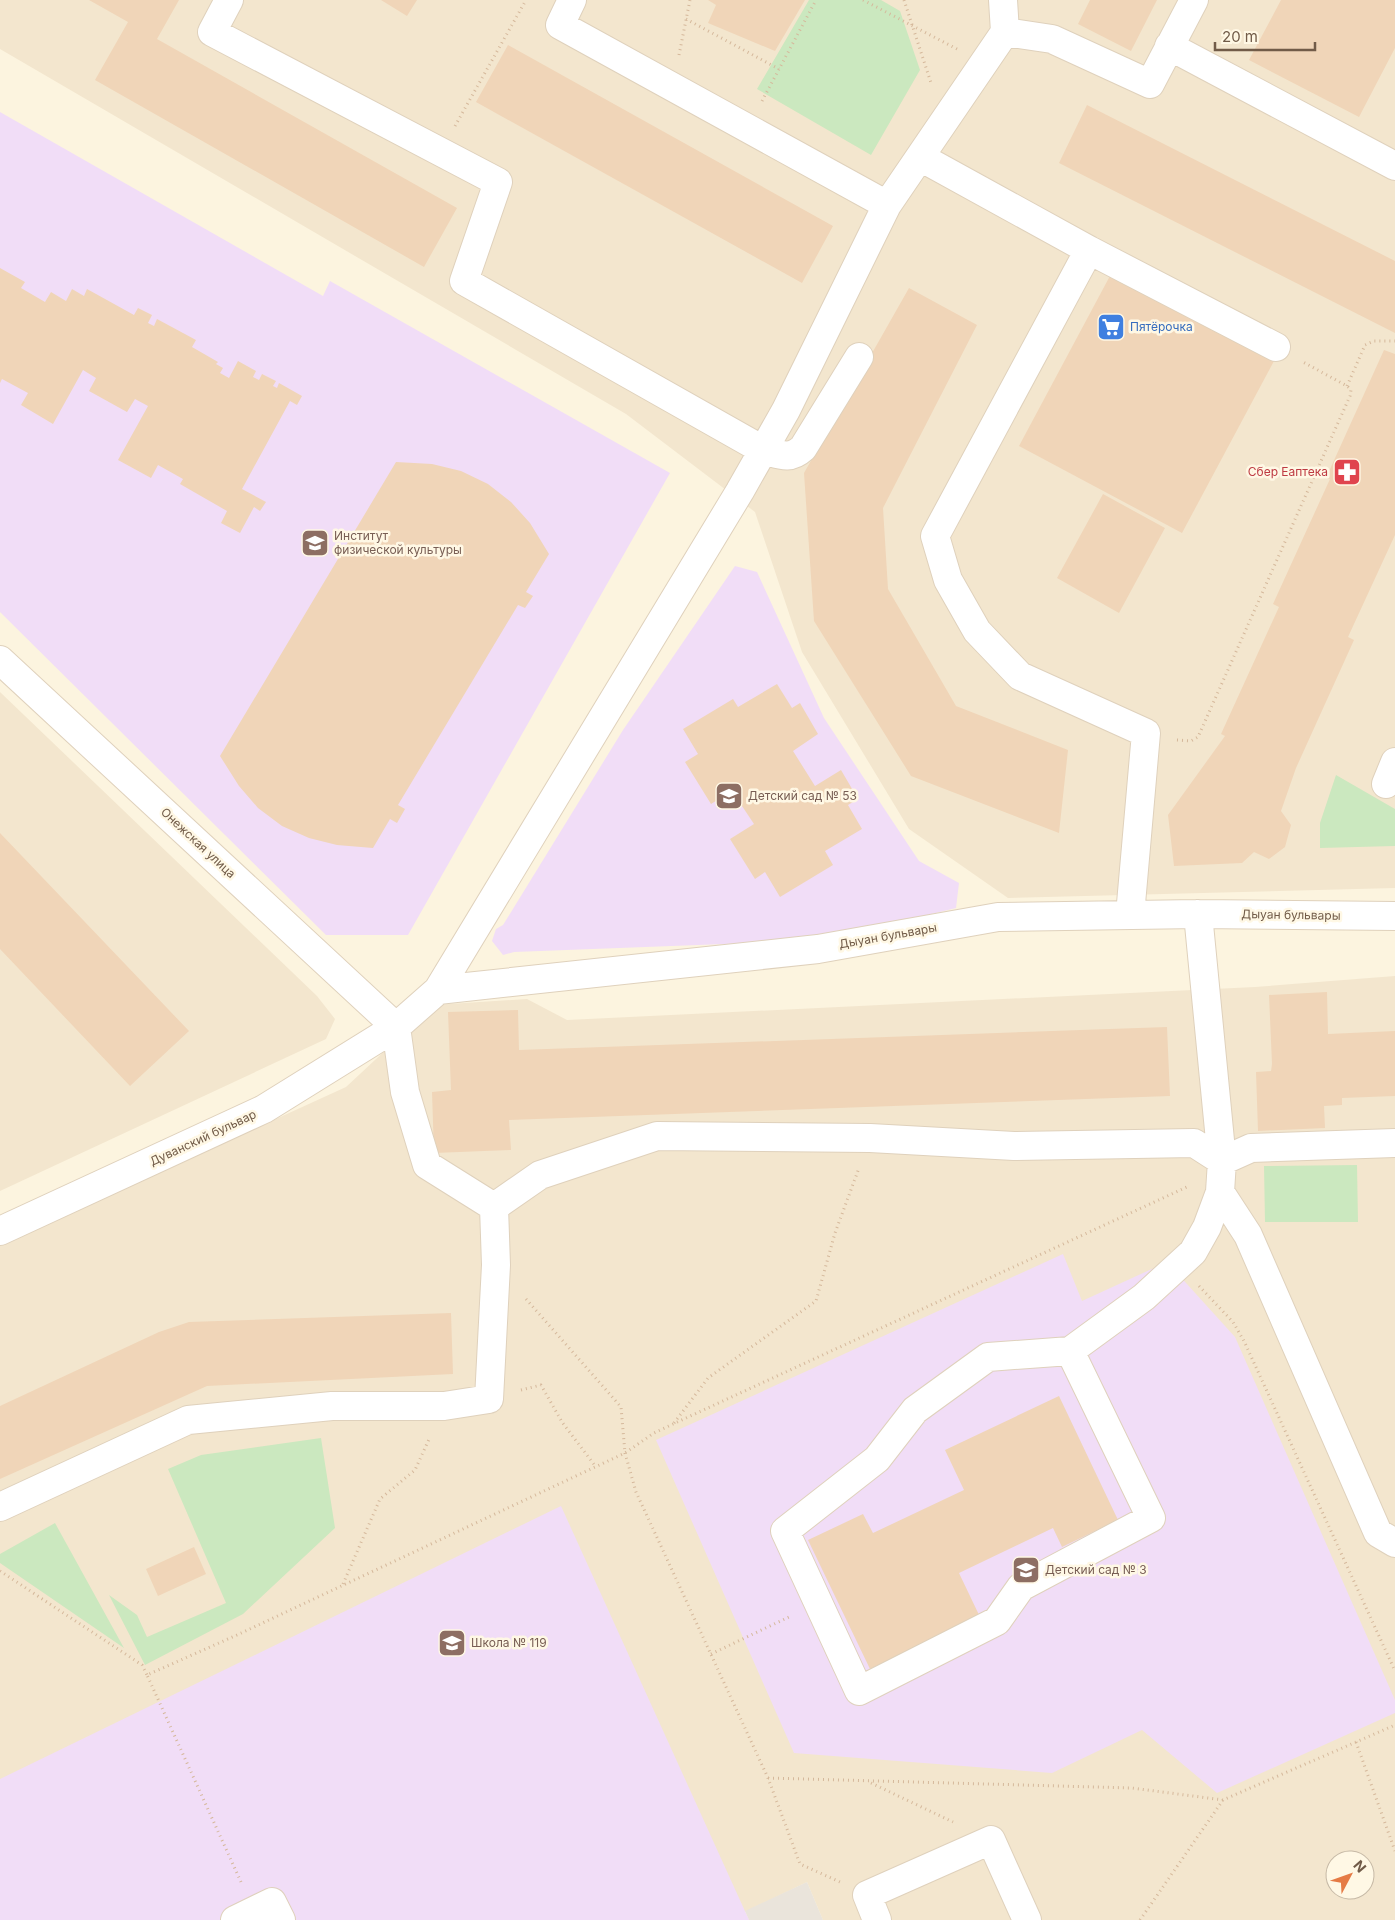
<svg xmlns="http://www.w3.org/2000/svg" width="1395" height="1920" font-family="Inter,sans-serif">
<style>
.residential{fill:#f3e6ce;fill-rule:evenodd}
.industrial{fill:#eae4db}
.education{fill:#f1ddf7}
.green{fill:#cbe8bf}
.building{fill:#f0d5b8}
.lines{fill:none;stroke-linecap:round;stroke-linejoin:round}
.minor-casing{stroke:#dfd1bc;stroke-width:30}
.path{stroke:#d5b89b;stroke-width:3;stroke-dasharray:1 4;stroke-linecap:butt}
.minor{stroke:#fff;stroke-width:28}
.labels{text-anchor:middle;stroke-width:5;stroke-linejoin:round;paint-order:stroke}
.shop-label{font-size:12px;fill:#366cbe;stroke:#fff8e5;text-anchor:start}
.health-label{font-size:12px;fill:#be3a42;stroke:#fff8e5;text-anchor:end}
.education-label{font-size:12px;fill:#785e54;stroke:#fff8e5;text-anchor:start}
.street-label{font-size:12px;fill:#715b48;stroke:#fff8e5}
</style>
<rect width="100%" height="100%" fill="#fcf4df"/>
<!-- residential -->
<path class="residential" d="M0 0H1395V888L1008 898 909 829 802 652 755 512 626 414 0 49Z
M0 692 317 996 335 1019 326 1039 0 1191Z
M1395 976V1920H823L807 1882 745 1912 749 1920H0V1245L346 1087 434 1005 527 999 567 1020 1255 987ZM1335 1860H1365V1890H1335Z"/>
<!-- industrial -->
<path class="industrial" d="M807 1882 823 1920H749L745 1911Z"/>
<!-- education -->
<path class="education" d="M0 112 323 296 330 281 670 473 408 935H326L0 612Z
M735 566 757 572 824 718 919 861 959 883 956 908 826 940 514 952 503 955 492 941 496 929 503 925 623 730Z
M1063 1254 1082 1301 1167 1262 1235 1337 1395 1700V1713L1217 1793 1142 1730 1052 1773 794 1753 656 1440Z
M561 1506 749 1920H0V1779Z"/>
<!-- green -->
<path class="green" d="M809 0H881L900 11 920 70 871 155 757 89Z
M1336 775 1395 809V846L1320 848V823Z
M1357 1165 1358 1222H1265L1264 1166Z
M321 1438 335 1528 243 1614 145 1665 109 1595 137 1615 147 1637 226 1603 168 1469 201 1455Z
M55 1523 124 1648 0 1563V1554Z"/>
<!-- building -->
<path class="building" d="M89 0H179L157 39 457 208 424 267 95 80 128 22Z
M381 0H417L407 16Z
M708 0H805L775 51 708 23 716 5Z
M1090 0H1157L1131 51 1078 24Z
M1281 0H1395V48L1359 117 1249 60Z
M508 45 833 226 802 283 476 102Z
M1087 105 1395 261V333L1059 163Z
M0 268 25 282 21 288 45 302 51 292 66 301 72 289 84 296 87 289 134 315 138 308 152 315 148 323 154 326 157 319 196 340 192 347 218 362 216 364 223 368 220 373 229 378 238 361 256 371 253 377 259 380 262 374 276 381 273 386 277 388 279 383 302 396 297 405 290 401 242 489 266 502 260 511 254 507 240 533 221 523 227 511 180 484 183 479 158 465 151 478 118 460 148 406 135 399 127 412 89 391 96 378 83 370 53 424 21 405 28 393 2 379 0 383Z
M1111 274 1274 361 1182 533 1019 446Z
M909 288 977 325 883 508 888 589 956 706 1068 750 1059 833 911 776 814 621 804 473Z
M1384 350 1395 354V535L1348 637 1354 640 1296 768 1281 811 1291 825 1285 847 1269 859 1254 852 1242 863 1174 866 1168 815 1225 736 1221 734 1279 607 1273 604 1330 479 1326 478Z
M396 462 432 464 461 471 488 484 511 502 530 523 549 554 526 592 533 596 525 608 518 605 398 805 405 809 397 823 390 819 373 848 337 845 309 838 282 826 258 808 239 786 220 756Z
M1103 494 1165 528 1119 613 1057 578Z
M777 684 792 708 800 703 818 734 793 751 815 786 841 770 858 799 848 805 862 829 825 851 833 865 780 897 765 872 755 879 730 839 754 824 732 791 711 804 685 762 698 754 683 729 733 699 738 707Z
M0 833 189 1031 130 1086 0 949Z
M1327 992 1328 1034 1395 1031V1096L1342 1098V1105L1324 1106 1325 1128 1258 1131 1256 1072 1271 1071 1272 1064 1269 995Z
M518 1010 519 1050 1167 1027 1170 1096 509 1120 511 1150 434 1153 432 1092 451 1090 448 1012Z
M451 1313 453 1374 207 1386 0 1479V1406L159 1332 189 1322Z
M1059 1396 1118 1520 1062 1547 1053 1528 959 1573 980 1617 870 1669 808 1540 863 1514 873 1533 964 1490 945 1450Z
M194 1547 206 1574 158 1596 146 1569Z"/>
<g class="lines">
<!-- minor casing -->
<g class="minor-casing">
<path id="minor" d="M229 0 212 32 498 182 464 281 763 450C779 454 789 461 803 448L859 357
M572 0 560 25 887 205
M1005 32 1052 39 1150 84 1194 0
M1169 46 1395 166
M920 157 1089 250 935 536 948 580 977 631 1020 676 1146 733 1130 915
M1089 250 1276 347
M0 660 396 1027
M1386 784 1395 762
M1198 914 1222 1161 1220 1192 1248 1235 1378 1533 1395 1543
M438 990 740 491 786 410 887 205 1005 32 1003 0
M396 1027 405 1092 427 1165 494 1207
M0 1231 264 1109 396 1027 438 990 818 949 998 917 1198 914 1395 916
M1070 1351 1151 1518 1021 1587 997 1621 859 1691 785 1531 877 1459 915 1410 988 1357 1070 1351 1144 1297 1193 1252 1207 1227 1220 1192
M0 1507 188 1420 332 1406H444L489 1399 496 1265 494 1207 540 1175 657 1136 870 1138 1014 1146 1194 1143 1222 1161 1251 1148 1395 1143
M235 1920 272 1902 281 1920
M877 1920 867 1895 991 1840 1027 1920"/>
</g>
<!-- path -->
<path class="path" d="M863 0 957 49
M904 0 931 83
M686 19 779 69
M679 55 690 0
M762 101 816 0
M455 126 526 0
M1347 386 1365 345 1374 341H1395
M1177 740 1191 741 1198 737 1350 396 1351 390 1347 386 1303 362
M1199 1286 1233 1322 1244 1341 1395 1671
M526 1299 621 1407 625 1453 636 1492 768 1778 800 1864 840 1882
M521 1390 541 1385 562 1422 596 1467
M674 1423 708 1378 816 1301 835 1233 859 1168
M0 1571 142 1665 147 1675
M343 1584 380 1499 415 1470 430 1437
M711 1654 791 1616
M1356 1742 1395 1851
M768 1778 1132 1788 1223 1800 1395 1725
M871 1783 953 1822
M241 1882 147 1675 237 1635 625 1453 654 1433 673 1424 1189 1186
M1140 1920 1223 1800"/>
<!-- minor -->
<use href="#minor" class="minor"/>
</g>
<!-- icons -->
<defs>
<g id="supermarket-square" transform="scale(1.4375)"><rect x="-9" y="-9" width="18" height="18" rx="4" fill="#3f7fe0" stroke="#fff8e5"/><path d="M-6-5.5h2.5l.6 2H6L4.5 2H-2.5L-4.4-4H-6ZM-1.5 3.2a1.3 1.3 0 1 0 .1 0ZM3 3.2a1.3 1.3 0 1 0 .1 0Z" fill="#fff"/></g>
<g id="pharmacy-square" transform="scale(1.4375)"><rect x="-9" y="-9" width="18" height="18" rx="4" fill="#e0444e" stroke="#fff8e5"/><path d="M-2-6h4v4h4v4h-4v4h-4v-4h-4v-4h4Z" fill="#fff"/></g>
<g id="university-square" transform="scale(1.4375)"><rect x="-9" y="-9" width="18" height="18" rx="4" fill="#8d6e63" stroke="#fff8e5"/><path d="M0-5L7-2L0 1L-7-2ZM-4 1L0 2.5L4 1V4Q0 6-4 4Z" fill="#fff"/></g>
<g id="school-square" transform="scale(1.4375)"><rect x="-9" y="-9" width="18" height="18" rx="4" fill="#8d6e63" stroke="#fff8e5"/><path d="M0-5L7-2L0 1L-7-2ZM-4 1L0 2.5L4 1V4Q0 6-4 4Z" fill="#fff"/></g>
</defs>
<g fill-rule="evenodd">
<use href="#supermarket-square" x="1111" y="327"/>
<use href="#pharmacy-square" x="1347" y="472"/>
<use href="#university-square" x="315" y="543"/>
<use href="#school-square" x="729" y="796"/>
<use href="#school-square" x="1026" y="1570"/>
<use href="#school-square" x="452" y="1643"/>
</g>
<g class="labels">
<!-- shop labels -->
<g class="shop-label">
<text x="1130" y="331">Пятёрочка</text>
</g>
<!-- health labels -->
<g class="health-label">
<text x="1328" y="476">Сбер Еаптека</text>
</g>
<!-- education labels -->
<g class="education-label">
<text x="334" y="540">Институт<tspan x="334" dy="14">физической культуры</tspan></text>
<text x="748" y="800">Детский сад № 53</text>
<text x="1045" y="1574">Детский сад № 3</text>
<text x="471" y="1647">Школа № 119</text>
</g>
<!-- street labels -->
<g class="street-label">
<text transform="translate(198 843) rotate(43)" y="4">Онежская улица</text>
<text transform="translate(1291 915) rotate(1)" y="4">Дыуан бульвары</text>
<text transform="translate(888 936) rotate(-10)" y="4">Дыуан бульвары</text>
<text transform="translate(203 1138) rotate(-25)" y="4">Дуванский бульвар</text>
</g>
</g>
<!-- north arrow -->
<g transform="translate(1350 1875) rotate(49)"><circle r="24" fill="#fff8e5" stroke="#c6b9a6"/>
<path d="M0-4L9 19L0 12L-9 19Z" fill="#e57b45"/>
<text y="-8" font-size="14" font-weight="bold" text-anchor="middle" fill="#715b48">N</text>
</g>
<!-- scale -->
<path d="M1215 42v8h100v-8" fill="none" stroke="#715b48" stroke-width="2.5"/>
<text x="1222" y="42" font-size="15" fill="#715b48" stroke="#fff8e5" stroke-width="4" paint-order="stroke">20 m</text>
</svg>
